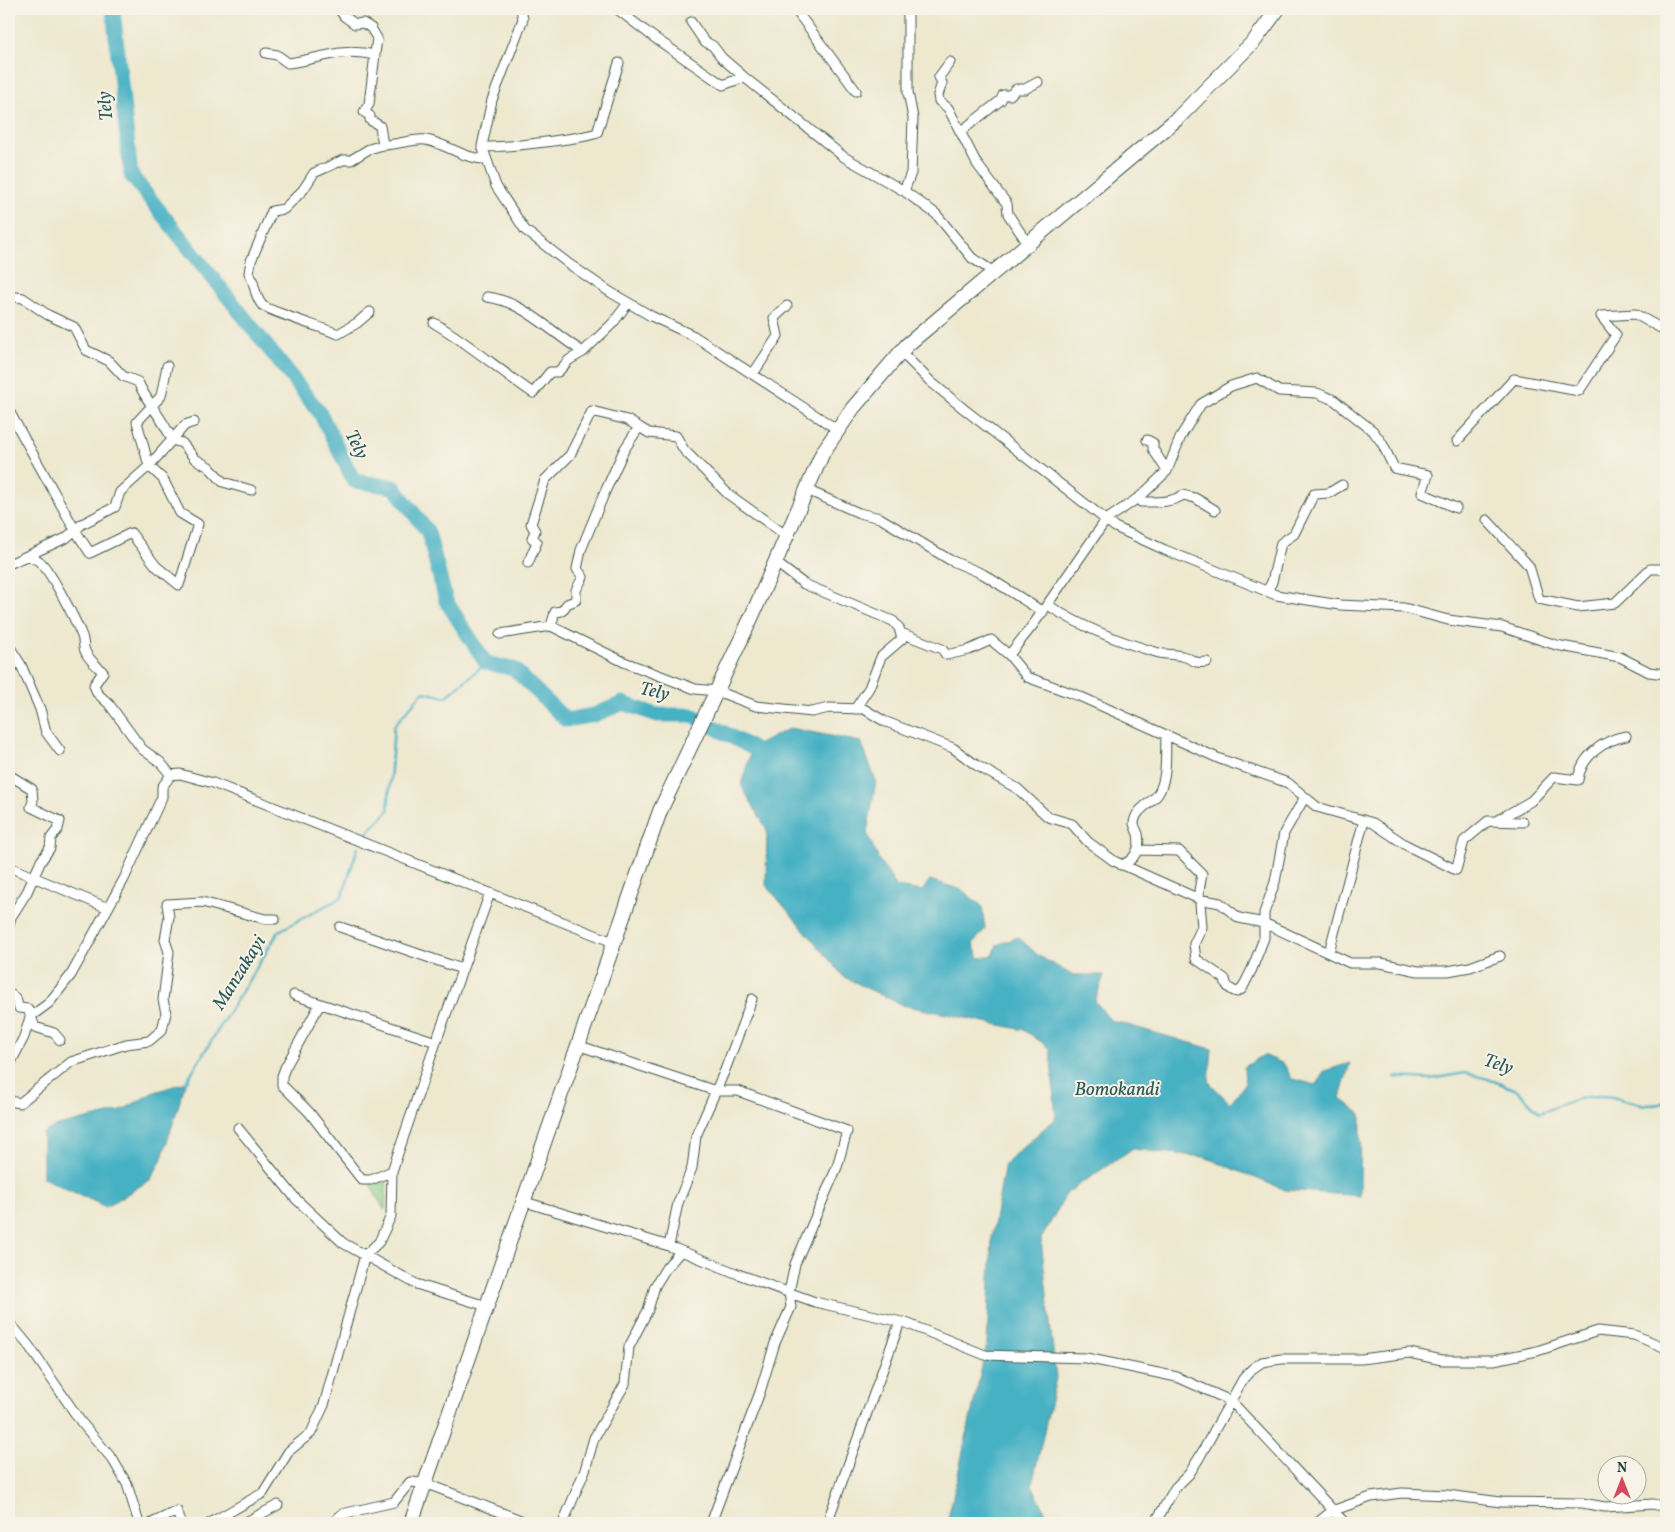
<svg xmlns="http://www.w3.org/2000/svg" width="1675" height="1532" font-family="Vollkorn,serif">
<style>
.green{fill:#88cc86;stroke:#54845d}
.water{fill:#46b1c4;stroke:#32777c}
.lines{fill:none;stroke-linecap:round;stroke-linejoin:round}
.stream{stroke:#46b1c4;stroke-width:2.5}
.river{stroke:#46b1c4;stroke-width:15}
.minor-casing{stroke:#3e574b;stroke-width:11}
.primary-casing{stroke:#3e574b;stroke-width:16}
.minor{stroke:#fff;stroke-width:9}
.primary{stroke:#fff;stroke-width:14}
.labels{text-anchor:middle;stroke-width:4;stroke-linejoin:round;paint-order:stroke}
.water-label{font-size:19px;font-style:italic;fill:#295a58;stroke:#f7f3e8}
</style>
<rect width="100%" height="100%" fill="#f7f3e8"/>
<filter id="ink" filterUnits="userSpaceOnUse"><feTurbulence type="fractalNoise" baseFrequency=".02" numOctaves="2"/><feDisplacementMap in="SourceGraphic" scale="10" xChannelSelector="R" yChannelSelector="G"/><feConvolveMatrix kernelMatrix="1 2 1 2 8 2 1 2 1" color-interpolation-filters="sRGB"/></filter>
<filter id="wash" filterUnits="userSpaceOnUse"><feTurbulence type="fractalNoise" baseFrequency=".0096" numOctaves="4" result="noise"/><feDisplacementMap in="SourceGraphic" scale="20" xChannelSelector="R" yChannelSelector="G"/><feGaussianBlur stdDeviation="1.12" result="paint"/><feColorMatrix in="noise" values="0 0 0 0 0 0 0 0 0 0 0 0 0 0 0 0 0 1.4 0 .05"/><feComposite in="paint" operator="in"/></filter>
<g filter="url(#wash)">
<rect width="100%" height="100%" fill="#eee8cf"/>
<!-- green -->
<path class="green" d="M387 1177 385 1211 371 1187V1182Z"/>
<!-- water -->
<path class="water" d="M790 728 861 742 876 781 867 833 879 860 897 887 922 891 930 880 962 890 982 906 985 929 973 944 979 958 993 956 997 945 1018 937 1039 956 1072 975H1104L1095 1001 1110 1020 1212 1049 1209 1082 1230 1103 1245 1084 1244 1067 1264 1055 1284 1064 1292 1079 1317 1085 1324 1071 1350 1063 1340 1098 1361 1114 1360 1196 1285 1190 1204 1157 1132 1149 1067 1193 1041 1239 1056 1378 1032 1485 1051 1523H947L987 1344 992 1237 1005 1163 1056 1118 1050 1048 1024 1030 902 1005 844 977 766 885 767 830 741 785 752 748Z
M186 1082 161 1161 150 1180 106 1207 43 1178V1133L54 1127 121 1111 152 1093Z"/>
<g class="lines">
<!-- stream -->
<path class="stream" d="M362 838 388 811 394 726 423 692 446 697 486 663
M1395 1077 1431 1079 1465 1073 1488 1079 1517 1090 1540 1113C1559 1105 1582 1095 1603 1096 1625 1097 1644 1111 1666 1102
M186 1082 279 931 342 897 358 847"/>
<!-- river -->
<path class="river" d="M113 9 131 175 320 413 354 481 394 487 428 532 446 601 486 663 514 669 566 720 594 715 623 703 657 715H692L752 748"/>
</g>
</g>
<g filter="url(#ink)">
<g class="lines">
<!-- minor casing -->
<g class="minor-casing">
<path id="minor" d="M339 9 344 16 355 24 363 23 371 28 377 38 369 104 364 112 370 116V120L380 126 383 145C396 145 415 138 426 140 447 144 466 160 486 159
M521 9 523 19 492 100 482 146 496 186 525 230 569 264 610 292 651 316 694 336 838 430
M617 9 652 36 723 85 744 77 844 157 904 191 936 214 972 258 994 272
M795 9 856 91
M691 22 704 41 713 46 722 58 744 77
M266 53 277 55 288 63C321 59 339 47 375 55
M950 62 939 77 942 83 938 95 939 101 948 108 977 164 1007 204 1008 214 1028 244
M960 132 1001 100 1003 95H1010L1016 89H1025L1038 82
M482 146C492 150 584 138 597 133L619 63
M904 191 911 173 913 118 908 92V9
M9 296 23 298 48 315 74 327 86 350 109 361 123 376 138 382C147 403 163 418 172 440L182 443 195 459 209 467 223 482 251 490
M487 297C523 301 552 333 583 352
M370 312 357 323 338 334C326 329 266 310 262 305 253 294 256 284 249 273L251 261 272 211 284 209 303 190 314 173 343 160H351L369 149 383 145
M434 323C469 343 500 371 533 393L550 372H558L569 360 583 352 613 323 628 303
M901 352 931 382 964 409 1115 527 1165 550 1276 595 1340 605 1404 608 1448 620 1502 627 1556 645 1620 657 1649 672 1666 674
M753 374 778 336 774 318 787 306
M9 411 75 530 90 553 131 533 156 566 179 585 198 524 180 513 163 479 149 466 137 422 161 396 167 366
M1147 440 1153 443V449L1167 471
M1457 441 1514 379 1579 391 1616 335 1601 316 1635 314 1666 331
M807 490 859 513 880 518 950 560 983 574 1043 612
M1141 496V502C1156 502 1171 503 1183 495L1195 498 1215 510
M1456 508 1422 493 1428 475 1394 468 1382 443 1373 431 1334 400 1317 393 1279 391 1257 378 1231 386 1201 404 1181 436 1167 471 1141 496 1106 520 1033 625 1009 655 1027 677 1079 696 1220 759 1288 783 1317 807 1373 823 1406 845 1456 870 1464 841 1488 821 1523 822
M1487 520 1529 566 1539 599 1578 607 1615 603 1650 569H1666
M29 556C32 558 36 559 39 561 50 569 76 621 82 636 84 641 83 646 85 651 88 659 97 666 103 672L94 685 97 693 109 704 142 749 160 762 171 775
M775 562 804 584 893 621 899 628 902 639 881 657 869 688 855 709
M528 563 537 542 532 538 535 531 531 524 545 480 570 455 592 411 627 420 639 427
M9 564 66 538 82 524 115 507 120 492 149 466 185 425 194 422
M1267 591 1272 582 1281 543 1294 534 1314 494 1329 493 1342 485
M1048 605C1082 628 1120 642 1159 653 1167 655 1175 654 1182 656 1195 659 1191 664 1207 662
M551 626 555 612 562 611 567 604 576 600V590L583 577 577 569 581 550 604 494 624 450 639 427 649 433 676 436 684 450 728 494 787 536
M901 633 942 649 946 655 969 650 991 640 1009 655
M500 634 551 626 624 662 695 689 717 691 756 706 812 712 829 708 864 709 884 721 953 748 976 765 1018 789 1048 817 1072 824 1088 842 1114 861 1199 899 1220 903 1239 918 1264 923 1350 963H1381L1418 971H1448L1470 967 1500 956
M9 646 21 665 40 709 46 732 60 751
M9 775 32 789 33 801 31 807 60 821 58 829 51 838 50 848 41 861 27 892 11 917 9 925
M1498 820 1531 801 1554 777 1578 780C1581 756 1604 740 1626 736
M1137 850 1179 851 1202 874 1199 891 1202 927 1194 944 1196 959 1225 979C1226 987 1230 990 1237 992L1242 989 1252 969 1264 938V913L1275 882 1284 833 1305 797
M1121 865C1135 860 1141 849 1138 834 1137 831 1134 826 1134 823 1135 809 1152 803 1158 794 1168 778 1165 754 1166 736
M9 867 108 908
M340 927 462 969
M1329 952 1364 820
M9 993 16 999 19 1008 28 1009 35 1027 54 1033 60 1040
M294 995 436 1042
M320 1004 285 1068 282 1076V1085L309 1112 362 1180H371L392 1171
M577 1045 716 1091H738L847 1131 837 1167 795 1264 789 1292 791 1307 775 1343 760 1392 711 1523
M9 1066 24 1037 30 1017 49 1003 71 975 124 879 162 797V787L171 775 180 774 213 783 613 942
M9 1101 20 1103 71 1062 126 1044 149 1041 162 1030 166 1013 163 1000 169 952 165 940 169 917 167 904 202 902 265 919H275
M238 1128 296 1199 343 1243 416 1284 486 1306
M522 1201 669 1246 738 1274 815 1302 906 1323 985 1355 1086 1358 1177 1377 1231 1401 1345 1523
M669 1246 678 1203 692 1168 696 1136 725 1070 752 999
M9 1322 29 1346 81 1422 113 1460 127 1484 139 1523
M152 1523 177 1511 181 1523
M210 1523 263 1493 289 1451 311 1433 324 1405 365 1255 379 1242 391 1216 392 1171 436 1042 490 893
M244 1523 278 1505
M332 1523 342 1514 394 1502 410 1482 425 1483 528 1523
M563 1523 585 1470 594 1438 625 1384 629 1347 648 1310 655 1286 666 1268 681 1251
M827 1523 900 1322
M1155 1523 1175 1488 1189 1474 1199 1458 1243 1379 1252 1369 1262 1362 1281 1359H1361L1409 1353 1442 1360H1494L1537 1351 1598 1331 1634 1335 1666 1348
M1317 1523 1332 1511 1371 1497 1402 1493 1447 1495 1501 1502 1582 1503 1605 1507 1653 1504 1666 1507"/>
</g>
<!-- primary casing -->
<g class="primary-casing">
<path id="primary" d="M411 1523 660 811 752 616 823 452 853 408 907 345 1178 118 1255 40 1278 9"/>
</g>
<!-- minor -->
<use href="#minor" class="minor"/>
<!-- primary -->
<use href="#primary" class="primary"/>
</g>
</g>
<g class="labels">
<!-- water labels -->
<g class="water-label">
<text transform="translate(104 106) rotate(-96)" y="7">Tely</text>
<text transform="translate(358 444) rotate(63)" y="7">Tely</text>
<text transform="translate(655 690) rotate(12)" y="7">Tely</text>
<text transform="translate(238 972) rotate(-58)" y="7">Manzakayi</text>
<text transform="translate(1499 1063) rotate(18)" y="7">Tely</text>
<text x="1117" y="1095">Bomokandi</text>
</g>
</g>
<!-- margin -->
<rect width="1675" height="1532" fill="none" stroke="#f7f3e8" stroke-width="30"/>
<!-- north arrow -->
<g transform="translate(1622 1480)"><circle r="24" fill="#f7f3e8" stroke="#a1aaa0"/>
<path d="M0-4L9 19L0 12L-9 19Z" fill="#d1495b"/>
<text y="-8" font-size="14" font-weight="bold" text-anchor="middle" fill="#1f3d34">N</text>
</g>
</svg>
